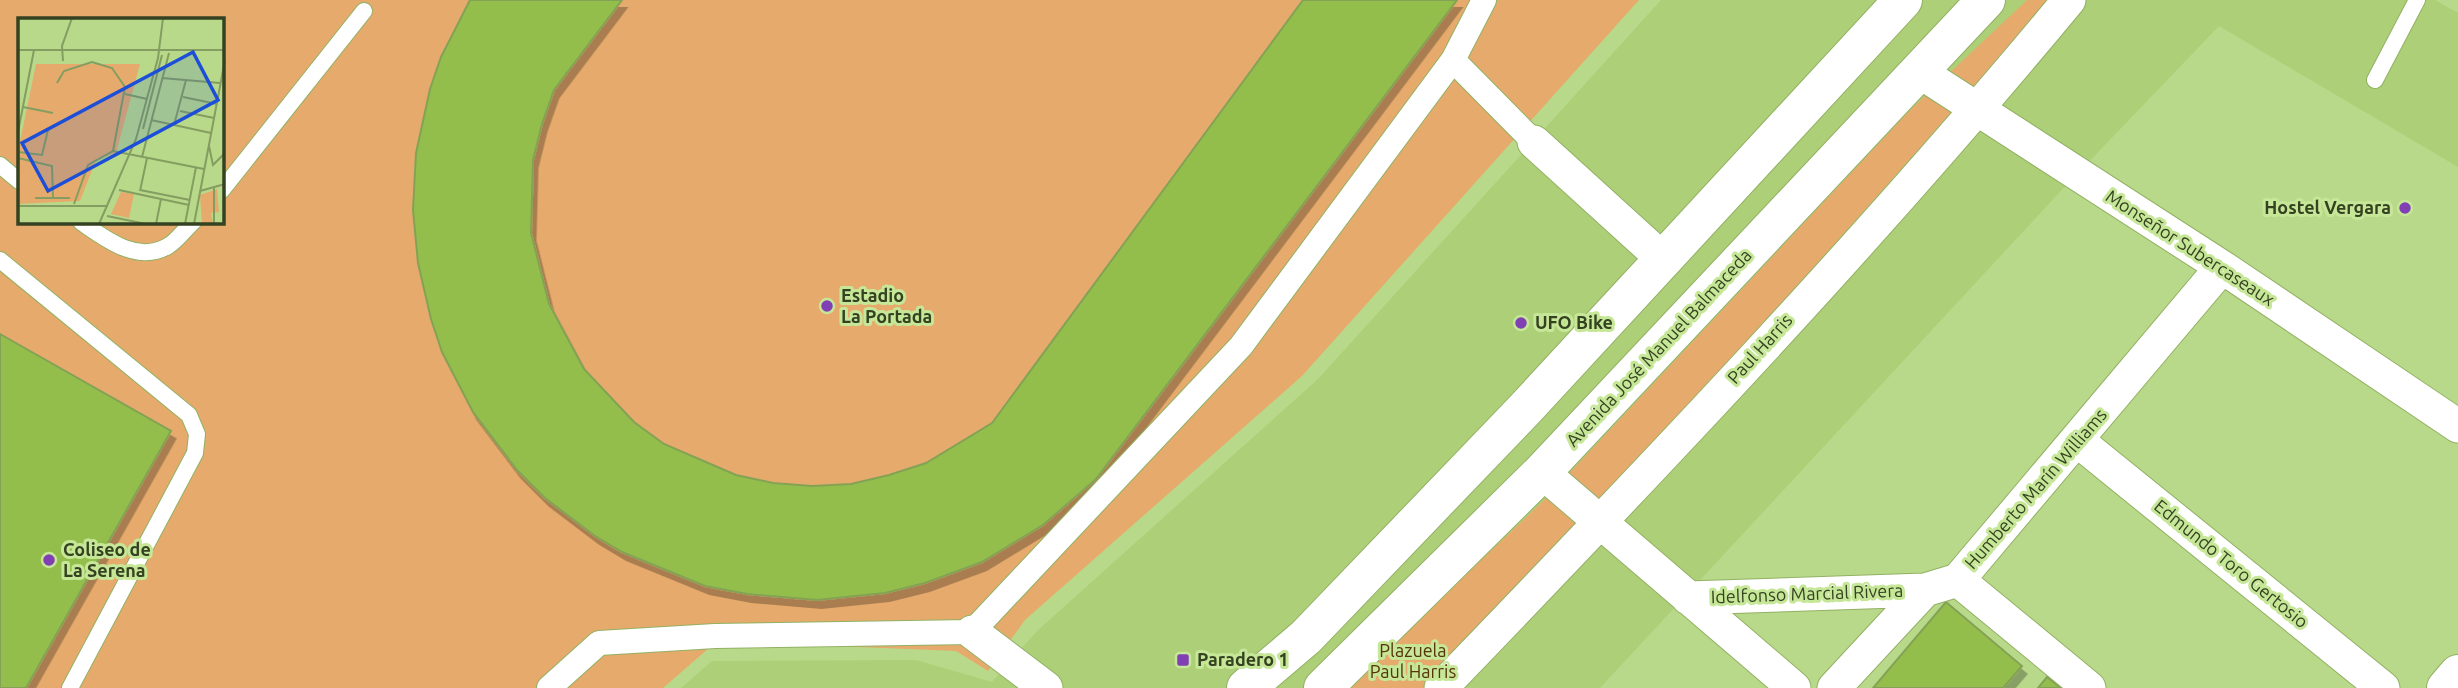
<svg xmlns="http://www.w3.org/2000/svg" width="2458" height="688" font-family="Ubuntu,sans-serif">
<style>
.built{fill:#accf78}
.green{fill:#e6ab6c;fill-rule:evenodd}
.building{fill:#94be4b;stroke:#84a255;stroke-width:2;filter:url(#shadow)}
.lines{fill:none;stroke-linecap:round;stroke-linejoin:round}
.service-casing{stroke:#92b163;stroke-width:18}
.pedestrian-casing{stroke:#92b163;stroke-width:26}
.minor-casing{stroke:#92b163;stroke-width:35}
.secondary-casing{stroke:#92b163;stroke-width:40}
.primary-casing{stroke:#92b163;stroke-width:40}
.service{stroke:#fff;stroke-width:16}
.pedestrian{stroke:#fff;stroke-width:24}
.minor{stroke:#fff;stroke-width:33}
.secondary{stroke:#fff;stroke-width:38}
.primary{stroke:#fff;stroke-width:38}
.poi-dot{fill:#813fb4;stroke:#c6e797;stroke-width:2.5}
.labels{text-anchor:middle;stroke-width:6;stroke-linejoin:round;paint-order:stroke}
.poi-label{font-size:18px;font-weight:bold;fill:#354221;stroke:#c6e797;text-anchor:start}
.street-label{font-size:18px;fill:#354221;stroke:#c6e797}
.park-label{font-size:18px;fill:#56340a;stroke:#c6e797}
.inset-road{fill:none;stroke:#849d60;stroke-width:2}
.view{fill:#1d4ed8;fill-opacity:0.15;stroke:#1d4ed8;stroke-width:3.5}
.inset-edge{fill:none;stroke:#354221;stroke-width:3.5}
</style>
<defs>
<filter id="shadow"><feDropShadow dx="4.5" dy="8" stdDeviation="0" flood-color="#0004"/></filter>
</defs>
<rect width="100%" height="100%" fill="#b9d98a"/>
<!-- built -->
<path class="built" d="M1661 0H2435L2458 13V167L2219 26 2058 194 1600 688H681L712 661 916 660 992 682 1037 631 1318 379Z"/>
<!-- green -->
<path class="green" d="M0 0H1639L1302 376 1025 620 988 671 956 651 785 644 724 635 663 688H0ZM19 19H222V222H19Z
M2027 0H2061L1934 132 1580 531 1423 688H1347L1543 501 1909 111Z"/>
<!-- building -->
<path class="building" d="M470 0H622L554 90 542 124 533 160 531 233 549 304 584 369 634 422 664 444 736 475 773 483 812 486 851 484 889 475 926 463 992 423 1303 0H1457L1096 479 1043 525 982 562 925 583 885 593 817 600 747 594 705 586 622 552 595 536 545 498 517 470 473 412 442 352 431 319 418 263 413 210 416 153 430 89 441 57Z
M0 334 171 431 26 688H0Z
M1946 602 2022 666 2003 688H1873Z
M2047 677 2061 688H2038Z"/>
<g class="lines">
<!-- service casing -->
<g class="service-casing">
<path id="service" d="M2375 80 2417 0
M0 165 19 181
M222 190 364 11
M81 222C106 239 137 264 168 246 177 241 185 229 193 222
M0 260 189 415 197 434 195 453 70 688"/>
</g>
<!-- pedestrian casing -->
<g class="pedestrian-casing">
<path id="pedestrian" d="M1453 60 1534 142
M549 688 599 643 715 636 972 632 1241 346 1453 60 1484 0"/>
</g>
<!-- minor casing -->
<g class="minor-casing">
<path id="minor" d="M1920 72 2222 267 2458 426
M1534 142 1665 261
M2078 441 2383 688
M1542 472 1794 688
M1958 580 2089 688
M1688 598 1925 590
M972 632 1046 688
M1441 688C1656 465 1871 239 2069 0
M1834 688 1925 590 1958 580 2222 267"/>
</g>
<!-- secondary casing -->
<g class="secondary-casing">
<path id="secondary" d="M2446 688 2458 674"/>
</g>
<!-- primary casing -->
<g class="primary-casing">
<path id="primary" d="M1246 688 1306 637 1525 409 1903 0
M1323 688 1542 472 1986 0"/>
</g>
<!-- service -->
<use href="#service" class="service"/>
<!-- pedestrian -->
<use href="#pedestrian" class="pedestrian"/>
<!-- minor -->
<use href="#minor" class="minor"/>
<!-- secondary -->
<use href="#secondary" class="secondary"/>
<!-- primary -->
<use href="#primary" class="primary"/>
</g>
<!-- markers -->
<g class="poi-dot">
<circle cx="2405" cy="208" r="7"/>
<circle cx="827" cy="306" r="7"/>
<circle cx="1521" cy="323" r="7"/>
<circle cx="49" cy="560" r="7"/>
<rect x="1176" y="653" width="14" height="14" rx="3.5"/>
</g>
<g class="labels">
<!-- poi labels -->
<g class="poi-label">
<text x="2391" y="214" text-anchor="end">Hostel Vergara</text>
<text x="841" y="302">Estadio<tspan x="841" dy="21">La Portada</tspan></text>
<text x="1535" y="329">UFO Bike</text>
<text x="63" y="556">Coliseo de<tspan x="63" dy="21">La Serena</tspan></text>
<text x="1197" y="666">Paradero 1</text>
</g>
<!-- street labels -->
<g class="street-label">
<text transform="translate(2190 248) rotate(33)" y="6">Monseñor Subercaseaux</text>
<text transform="translate(1659 348) rotate(-47)" y="6">Avenida José Manuel Balmaceda</text>
<text transform="translate(1760 349) rotate(-48)" y="6">Paul Harris</text>
<text transform="translate(2036 489) rotate(-49)" y="6">Humberto Marín Williams</text>
<text transform="translate(2231 564) rotate(39)" y="6">Edmundo Toro Gertosio</text>
<text transform="translate(1807 594) rotate(-2)" y="6">Idelfonso Marcial Rivera</text>
</g>
<!-- park labels -->
<g class="park-label">
<text x="1413" y="657">Plazuela<tspan x="1413" dy="21">Paul Harris</tspan></text>
</g>
</g>
<!-- overview -->
<g transform="translate(18 18)">
<rect width="206" height="206" fill="#b9d98a"/>
<path d="M18 46H122L98 135 78 142 62 183 0 186V133ZM199 171 201 194 193 195 195 206H184L182 177ZM103 174 116 176 111 200 93 196Z" fill="#e6ab6c"/>
<path class="inset-road" d="M0 32H207M45 43 44 28 54 0M144 60 202 65M39 65 46 53 74 44 94 50 107 69 95 133 70 147 56 186M107 76 129 81M165 79 199 86M5 89 35 95M162 93 196 100M133 102 193 115M156 107 168 62M125 111 144 37M0 114 16 32M191 128 195 147 207 135M95 133 186 151M0 134 24 137 30 112M124 139 151 35M0 140 34 148 35 180M101 172 171 187M122 172 172 182M122 173 129 140M182 173 207 166M17 180H52M0 188H90M89 198 128 206M81 206 118 121 140 40 145 0M138 206 143 181M167 206 178 149M176 206 207 42M196 206V170"/>
<path class="view" d="M175 34 200 82 30 173 4 125Z"/>
<rect width="206" height="206" class="inset-edge"/>
</g>
</svg>
